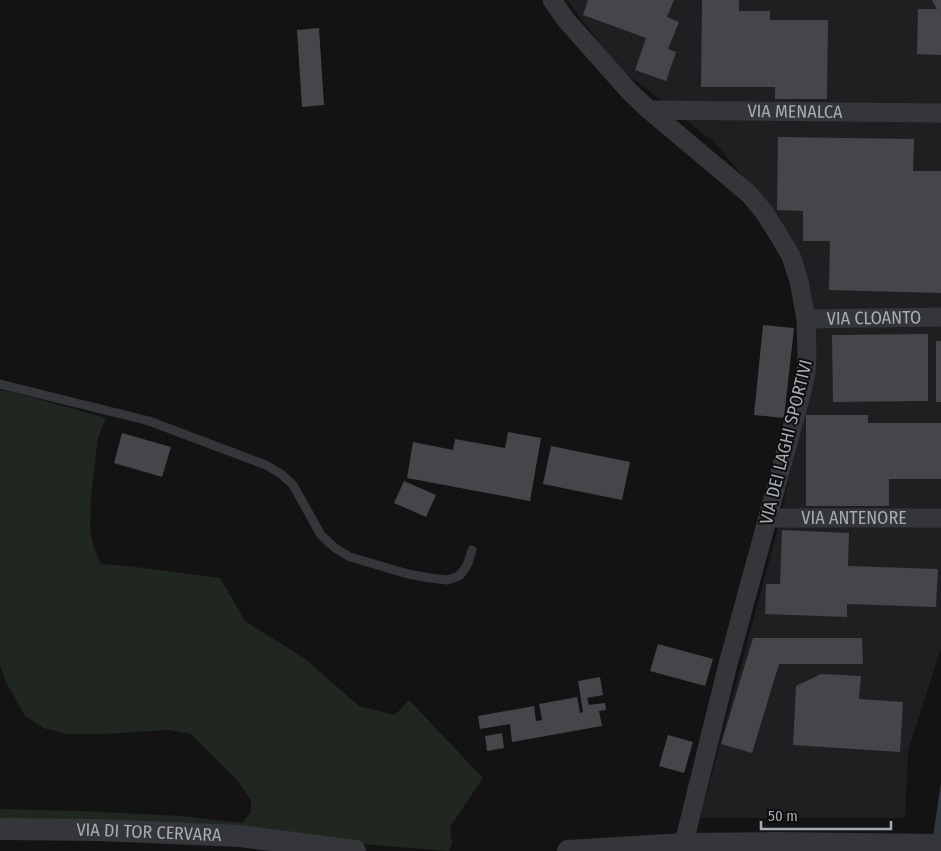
<svg xmlns="http://www.w3.org/2000/svg" width="941" height="851" font-family="'Fira Sans Condensed',sans-serif">
<style>
.built{fill:#1f1f21}
.green{fill:#202620}
.water{fill:#30393d}
.building{fill:#454649}
.lines{fill:none;stroke-linecap:round;stroke-linejoin:round}
.service{stroke:#343639;stroke-width:9}
.minor{stroke:#343639;stroke-width:19}
.tertiary{stroke:#343639;stroke-width:22}
.labels{text-anchor:middle;stroke-width:4;stroke-linejoin:round;paint-order:stroke}
.street-label{font-size:18px;fill:#a6acb3;stroke:#0e0e0f}
</style>
<rect width="100%" height="100%" fill="#131314"/>
<!-- built -->
<path class="built" d="M567 0H941V648L908 751 905 818H700L779 524 807 397V291L774 213 714 142 618 67Z"/>
<!-- green -->
<path class="green" d="M0 390 16 393 106 418 98 438 91 495 90 531 93 545 101 564 128 566 220 578 245 621 304 658 359 706 395 715 409 700 483 778 450 827 452 843 449 851 347 843 0 823V809L80 811 182 816 242 823 251 812V800L237 780 191 734 169 730 103 734H68L43 728 25 716 6 682 0 666Z"/>
<!-- water -->
<path class="water" d="M941 782V851L933 837Z"/>
<!-- building -->
<path class="building" d="M588 0H674L667 17 679 22 668 49 676 52 666 81 635 70 646 38 583 15Z
M702 0H739V11H770V20H828L827 99H775V87H701Z
M932 0H941V55L917 54 918 9H937Z
M319 28 324 105 302 107 297 30Z
M778 137 914 139 913 171H941V293L829 290 830 241H803V211L777 210Z
M763 325 794 328 784 418 754 415Z
M928 334V401L833 402 832 335Z
M936 341H941V402H936Z
M806 415H868V423H941V479H889V506H806Z
M508 432 541 438 530 501 407 478 413 442 453 450 455 439 505 448Z
M122 433 171 447 162 477 114 463Z
M551 446 630 462 622 500 543 484Z
M404 481 436 495 426 517 394 503Z
M782 530 849 533 848 566 938 569 936 607 847 604V617L765 614 766 584H780Z
M753 638H862L863 664H779L752 753 721 744Z
M658 644 713 659 705 686 650 671Z
M821 674 861 676 859 699 903 702 900 752 793 745 796 686Z
M600 677 603 695 587 698 589 705 605 703 606 710 599 711 602 726 512 742 510 724 480 729 478 716 534 706 536 721 542 720 539 704 577 697 580 713 583 712 578 681Z
M502 733 504 748 487 751 485 736Z
M668 735 693 742 684 773 659 766Z"/>
<g class="lines">
<!-- service -->
<path class="service" d="M0 384 149 421 266 465 281 474 293 485 321 535 335 548 350 557 408 574 430 578 447 580 459 576 464 570 468 563 472 550"/>
<!-- minor -->
<g class="minor">
<path d="M552 0 566 20 629 91 649 110 749 194 764 212 778 234 791 256 799 281 806 319 807 355 806 373 802 391 727 668 682 851"/>
<path id="s1" d="M649 110 941 113"/>
<path id="s2" d="M806 319 941 317"/>
<path id="s3" d="M768 518H941"/>
</g>
<!-- tertiary -->
<g class="tertiary">
<path id="s4" d="M0 829 98 830 240 836 355 851"/>
<path d="M568 851 683 844 776 843 941 845"/>
</g>
</g>
<g class="labels">
<!-- street labels -->
<g class="street-label">
<text dy="6" stroke="none"><textPath href="#s1" startOffset="146">VIA MENALCA</textPath></text>
<text dy="6" stroke="none"><textPath href="#s2" startOffset="68">VIA CLOANTO</textPath></text>
<text transform="translate(786 442) rotate(-76)" y="6">VIA DEI LAGHI SPORTIVI</text>
<text dy="6" stroke="none"><textPath href="#s3" startOffset="86">VIA ANTENORE</textPath></text>
<text dy="6" stroke="none"><textPath href="#s4" startOffset="149">VIA DI TOR CERVARA</textPath></text>
</g>
</g>
<!-- scale -->
<path d="M761 821v8h130v-8" fill="none" stroke="#a6acb3" stroke-width="2.5"/>
<text x="768" y="821" font-size="15" fill="#a6acb3" stroke="#0e0e0f" stroke-width="4" paint-order="stroke">50 m</text>
</svg>
